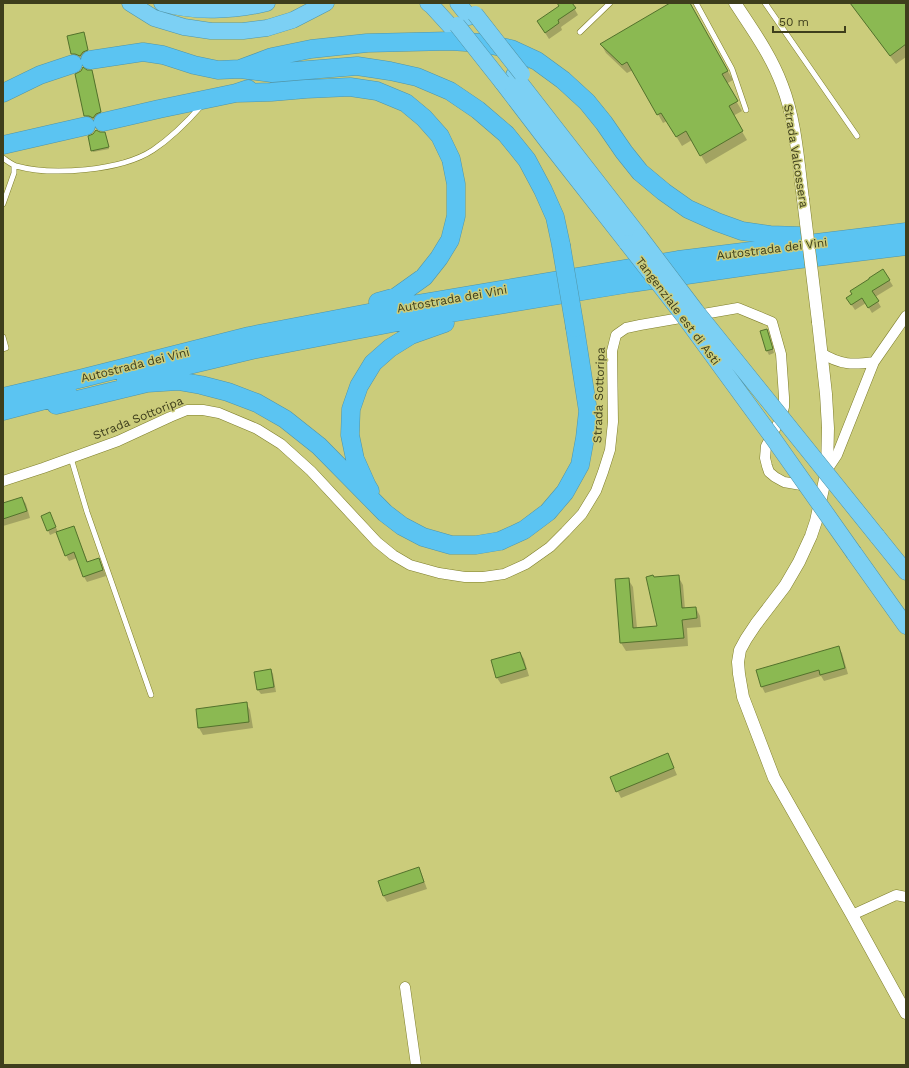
<svg xmlns="http://www.w3.org/2000/svg" width="909" height="1068" font-family="'Work Sans',sans-serif">
<style>
.shadow{fill:#0003}
.building{fill:#8bb952;stroke:#53722c}
.lines{fill:none;stroke-linecap:round;stroke-linejoin:round}
.service-casing{stroke:#7e7e2b;stroke-width:6}
.minor-casing{stroke:#7e7e2b;stroke-width:11}
.tertiary-casing{stroke:#7e7e2b;stroke-width:13}
.trunk-casing{stroke:#5195a7;stroke-width:17}
.motorway-casing{stroke:#5195a7;stroke-width:19}
.service{stroke:#fff;stroke-width:5}
.minor{stroke:#fff;stroke-width:10}
.tertiary{stroke:#fff;stroke-width:12}
.trunk{stroke:#7cd0f4;stroke-width:16}
.motorway{stroke:#5bc4f2;stroke-width:18}
.tertiary-bridge-casing{stroke:#7e7e2b;stroke-width:13;stroke-linecap:butt}
.trunk-bridge-casing{stroke:#5195a7;stroke-width:17;stroke-linecap:butt}
.motorway-bridge-casing{stroke:#5195a7;stroke-width:19;stroke-linecap:butt}
.tertiary-bridge{stroke:#fff;stroke-width:12}
.trunk-bridge{stroke:#7cd0f4;stroke-width:16}
.motorway-bridge{stroke:#5bc4f2;stroke-width:18}
.labels{text-anchor:middle;stroke-width:3;stroke-linejoin:round;paint-order:stroke}
.street-label{font-size:12px;fill:#3e3e1c;stroke:#cbcc7b}
</style>
<rect width="100%" height="100%" fill="#cbcc7b"/>
<!-- shadow -->
<path class="shadow" d="M558 3H571L578 15 561 27 562 30 549 39 542 28 560 7Z
M672 3H688L733 80 726 84 742 111 733 116 747 140 706 164 692 140 682 146 667 121 663 123 633 70 627 73 606 53 601 44Z
M850 3H906V57L896 64Z
M85 35 88 52 84 54 81 58 77 55H73L72 54Z
M86 71H92L93 73 101 114 97 116 94 120 90 117H86L85 115Z
M100 133H105L106 135 109 149 93 152 92 150Z
M883 270 893 286 875 297 881 307 872 313 866 303 855 310 847 298Z
M767 330 769 334 774 353 769 355 767 351 761 332Z
M22 498 26 504 30 518 3 526V504Z
M42 517 52 518 58 532 76 533 88 563 99 560 102 565 106 576 87 582 84 577 77 558 69 561 66 555 57 532 50 535Z
M678 576 683 585 685 609 696 608 700 616 701 627 687 628 688 646 626 651 621 643 628 579 633 587 637 628 658 626 654 578Z
M838 647 842 653 848 674 824 681 821 676 765 693 762 687Z
M520 653 524 659 529 676 501 684 497 678Z
M271 670 273 674 276 692 261 694 258 690 255 673Z
M246 703 250 710 253 728 203 735 199 728 197 710Z
M671 761 677 775 621 798 611 778Z
M419 868 422 875 427 889 387 902 383 895Z"/>
<!-- building -->
<path class="building" d="M557 3H572L576 8 558 20 559 23 545 33 537 21 559 6Z
M670 3H690L728 71 722 74 738 101 729 106 743 131 700 156 686 131 676 137 661 113 657 115 627 62 622 65 600 44Z
M850 3H906V44L890 56Z
M84 32 88 50 83 52 80 56 75 54H71L67 36Z
M83 67 87 70H92L101 112 96 114 93 118 89 116H84L75 74 81 71Z
M96 130 100 132H105L109 147 91 151 88 136 93 134Z
M883 269 890 280 872 291 879 301 868 308 862 298 851 305 846 298 852 294 850 291 869 279V278Z
M767 329 773 349 766 351 760 331Z
M22 497 27 511 3 519V503Z
M50 512 56 527 47 531 41 516Z
M74 526 87 562 99 558 103 570 83 577 74 552 65 556 56 532Z
M653 575 654 577 679 575 682 608 696 607 697 618 682 620 684 638 620 643 615 579 629 578 633 628 657 626 646 577Z
M839 646 845 668 820 675 819 670 761 687 756 670Z
M520 652 526 669 496 678 491 660Z
M271 669 274 687 257 690 254 672Z
M247 702 249 722 198 728 196 709Z
M668 753 674 768 616 792 610 777Z
M419 867 424 882 383 896 378 881Z"/>
<g class="lines">
<!-- service casing -->
<g class="service-casing">
<path id="service" d="M696 3 732 69 746 110
M765 3 857 136
M580 32 610 3
M3 158C7 161 11 164 16 166 52 176 121 171 153 150 171 138 188 121 202 105
M3 204 14 173V165
M3 337 6 348 3 349
M71 458 87 512 151 695"/>
</g>
<!-- minor casing -->
<g class="minor-casing">
<path id="minor" d="M821 353C841 365 852 365 874 362
M827 470 837 455 874 362 906 316
M3 481 43 468 118 441 170 417 187 410H203L219 413 257 429 281 444 311 471 377 542 393 555 410 565 439 573 465 577H483L504 574 526 564 550 547 565 532 582 514 596 491 603 472 610 450 613 422 612 351 616 335 626 328 640 325 738 308 772 322 781 354 784 397V407L781 418 766 446 765 458 767 466 769 472 775 477 784 482 807 486
M852 915 896 895 906 897
M405 987 416 1065"/>
</g>
<!-- tertiary casing -->
<g class="tertiary-casing">
<path id="tertiary" d="M735 3C752 29 771 55 782 85 796 121 798 161 803 199
M818 322 826 394 828 428 827 470 816 521 811 536 799 562 785 586 756 624 746 639 740 650 738 662 739 674 743 697 774 778 852 915 906 1013"/>
</g>
<!-- trunk casing -->
<g class="trunk-casing">
<path id="trunk" d="M130 3 154 18 184 27 211 31H243L267 28 293 20 326 3
M162 3C194 13 235 11 267 3
M428 3 432 6 452 28
M458 3 469 17
M514 75 640 237
M502 82 547 141 627 243
M877 536 906 572
M854 553 906 626"/>
</g>
<!-- motorway casing -->
<g class="motorway-casing">
<path id="motorway" d="M90 60 143 52 163 55 194 65 218 70 240 69 272 73 357 66 390 71 417 77 450 91 478 110 506 134 527 160 543 190 555 217 561 245
M240 69 272 57 311 49 367 43 450 41 481 43 511 49 537 61 563 80 587 102 604 123 624 152 640 172 664 192 688 209 717 222 742 231 770 235 800 236
M3 93 40 75 73 64
M236 93 271 92 306 89 350 87 377 91 406 103 424 118 440 136 451 159 456 184V216L450 240 439 258 424 277 396 297 378 302
M103 122 159 109 236 93 248 89
M3 145 86 126
M126 380 252 350 408 320 631 283 792 260 906 246
M3 397 83 378 249 336 405 306 678 260 906 232
M56 405 147 383 178 381 201 385 228 392 257 403 285 419 319 446 385 513 402 526 423 537 451 545H476L500 541 524 530 548 512 565 492 580 465 585 438 588 411 575 328
M3 411 68 394
M370 491 367 486 355 459 350 435 351 409 359 386 373 363 390 348 411 335 445 323"/>
</g>
<!-- service -->
<use href="#service" class="service"/>
<!-- minor -->
<use href="#minor" class="minor"/>
<!-- tertiary -->
<use href="#tertiary" class="tertiary"/>
<!-- trunk -->
<use href="#trunk" class="trunk"/>
<!-- motorway -->
<use href="#motorway" class="motorway"/>
<!-- tertiary-bridge casing -->
<g class="tertiary-bridge-casing">
<path id="tertiary-bridge" d="M803 199 818 322"/>
</g>
<!-- trunk-bridge casing -->
<g class="trunk-bridge-casing">
<path id="trunk-bridge" d="M475 14 522 74
M457 25 502 82
M640 237 696 311 877 536
M627 243 683 315 770 434 854 553"/>
</g>
<!-- motorway-bridge casing -->
<g class="motorway-bridge-casing">
<path id="motorway-bridge" d="M561 245 575 328"/>
</g>
<!-- tertiary-bridge -->
<use href="#tertiary-bridge" class="tertiary-bridge"/>
<!-- trunk-bridge -->
<use href="#trunk-bridge" class="trunk-bridge"/>
<!-- motorway-bridge -->
<use href="#motorway-bridge" class="motorway-bridge"/>
</g>
<g class="labels">
<!-- street labels -->
<g class="street-label">
<text transform="translate(796 156) rotate(81)" y="4">Strada Valcossera</text>
<text transform="translate(772 249) rotate(-7)" y="4">Autostrada dei Vini</text>
<text transform="translate(452 299) rotate(-10)" y="4">Autostrada dei Vini</text>
<text transform="translate(678 311) rotate(53)" y="4">Tangenziale est di Asti</text>
<text transform="translate(135 365) rotate(-14)" y="4">Autostrada dei Vini</text>
<text transform="translate(599 395) rotate(-88)" y="4">Strada Sottoripa</text>
<text transform="translate(138 418) rotate(-22)" y="4">Strada Sottoripa</text>
</g>
</g>
<!-- border -->
<rect width="909" height="1068" fill="none" stroke="#3e3e1c" stroke-width="8"/>
<!-- scale -->
<path d="M773 26v6h72v-6" fill="none" stroke="#3e3e1c" stroke-width="2"/>
<text x="779" y="26" font-size="12" fill="#3e3e1c" stroke="#cbcc7b" stroke-width="3" paint-order="stroke">50 m</text>
</svg>
